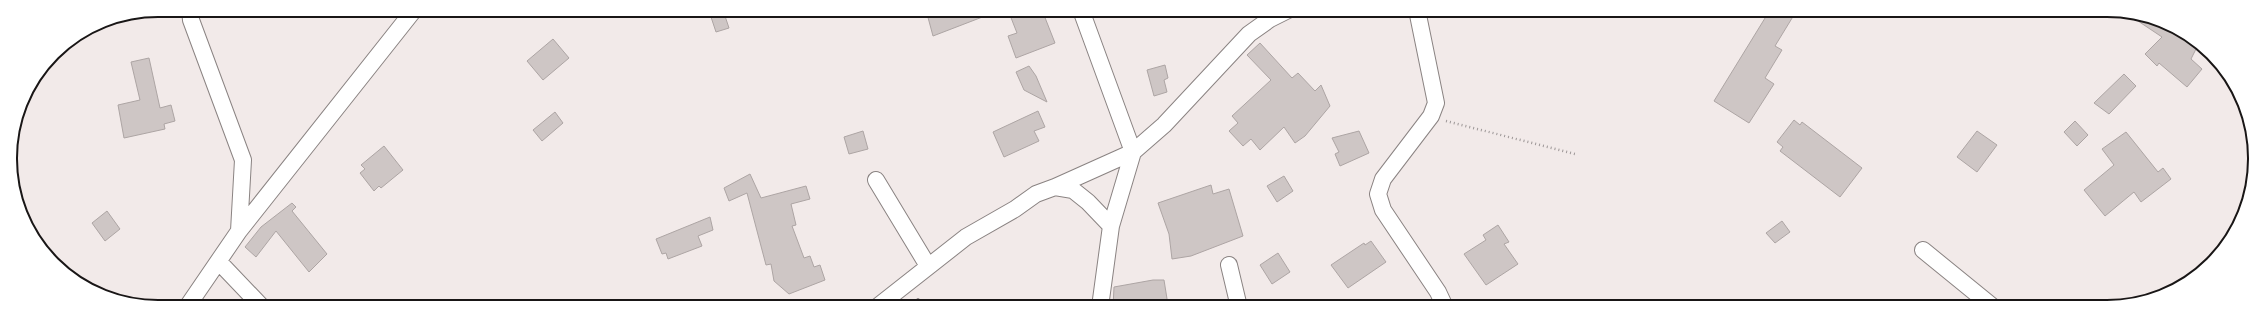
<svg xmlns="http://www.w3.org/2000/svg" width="2265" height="317" font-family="'Work Sans',sans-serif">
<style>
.building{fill:#cec6c5;stroke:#ada5a4}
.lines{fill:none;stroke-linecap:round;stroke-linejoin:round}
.street-casing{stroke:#8a8382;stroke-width:18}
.path{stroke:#9d9797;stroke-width:2.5;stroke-dasharray:1 3;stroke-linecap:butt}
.street{stroke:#fff;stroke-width:16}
.rim{fill:none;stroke:#191616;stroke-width:2}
</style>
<rect width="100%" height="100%" fill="#f2eae9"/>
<!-- building -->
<path class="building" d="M926 10H997L998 11 933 36Z
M1008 10H1042L1055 43 1016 58 1008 36 1017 33Z
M1770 10H1797L1775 46 1782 50 1765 78 1774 84 1749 123 1714 101Z
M724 13 729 28 716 32 711 17Z
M2133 15 2172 25 2198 45 2191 59 2202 69 2187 87 2159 63 2157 66 2145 54 2162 37 2132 17Z
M553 39 569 58 543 80 527 61Z
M1260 43 1292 78 1298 73 1315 91 1321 85 1330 106 1305 136 1295 143 1284 127 1260 150 1251 139 1243 146 1229 131 1238 123 1232 116 1271 80 1247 55Z
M149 58 160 108 171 105 175 121 164 124 165 129 124 138 118 105 140 100 131 62Z
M1165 65 1168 78 1164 80 1167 92 1154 96 1147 70Z
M1029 66 1036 76 1047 102 1024 90 1016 72Z
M2124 74 2136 86 2109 114 2094 103Z
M1038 111 1045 127 1034 131 1039 141 1004 157 993 132Z
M555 112 563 123 542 141 533 130Z
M1794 120 1800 125 1802 122 1862 168 1840 197 1780 151 1783 147 1777 142Z
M2075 121 2088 135 2077 146 2064 132Z
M863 131 868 149 849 154 844 137Z
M1359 131 1369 153 1340 166 1335 154 1339 152 1332 138Z
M1977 131 1997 145 1977 172 1957 157Z
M2126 132 2158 172 2163 168 2171 179 2141 202 2134 192 2105 216 2084 190 2114 165 2102 149Z
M384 146 403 170 381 188 379 186 374 191 360 173 365 169 361 165Z
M750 174 761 198 806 186 810 199 791 204 796 225 792 226 804 258 810 256 814 267 820 265 825 280 789 294 774 281 771 264 766 265 747 193 729 201 724 188Z
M1284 176 1293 191 1277 202 1267 186Z
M1211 185 1213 194 1229 189 1243 236 1191 256 1172 259 1169 234 1158 203Z
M292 203 296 207 292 211 327 254 309 272 276 231 256 257 245 247 261 227Z
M107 211 120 229 105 241 92 223Z
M710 217 713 230 698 236 702 246 668 259 666 253 662 254 656 239Z
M1782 221 1790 232 1775 243 1766 233Z
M1498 225 1509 242 1504 244 1518 264 1486 285 1464 254 1486 240 1483 235Z
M1371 241 1386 262 1348 288 1331 265 1364 243 1365 245Z
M1278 253 1290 272 1272 284 1260 265Z
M1153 280H1164L1168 305 1113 307 1114 287Z"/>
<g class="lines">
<!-- street casing -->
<g class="street-casing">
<path id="street" d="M190 10 191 20 243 160 239 231
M1417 10 1436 103 1431 116 1383 179 1378 194 1383 210 1438 292 1445 307
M876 180 928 266
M1055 187 1133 152 1081 10
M1923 250 1993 307
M220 263 262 307
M1229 265 1239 307
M187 307 239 231 414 10
M877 307 966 237 1015 209 1036 194 1055 187 1073 190 1088 202 1111 226
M1100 307 1111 226 1133 152 1164 125 1249 34 1270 19 1288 10"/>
</g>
<!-- path -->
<path class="path" d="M1446 121 1575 154
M918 307V295"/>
<!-- street -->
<use href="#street" class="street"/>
</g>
<!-- crop -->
<path d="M0 0H2265V317H0ZM158 17H2107A141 141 0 0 1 2248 158V159A141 141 0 0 1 2107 300H158A141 141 0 0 1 17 159V158A141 141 0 0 1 158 17Z" fill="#fff" fill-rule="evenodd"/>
<path class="rim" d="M158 17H2107A141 141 0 0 1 2248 158V159A141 141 0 0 1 2107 300H158A141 141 0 0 1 17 159V158A141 141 0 0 1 158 17Z"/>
</svg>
